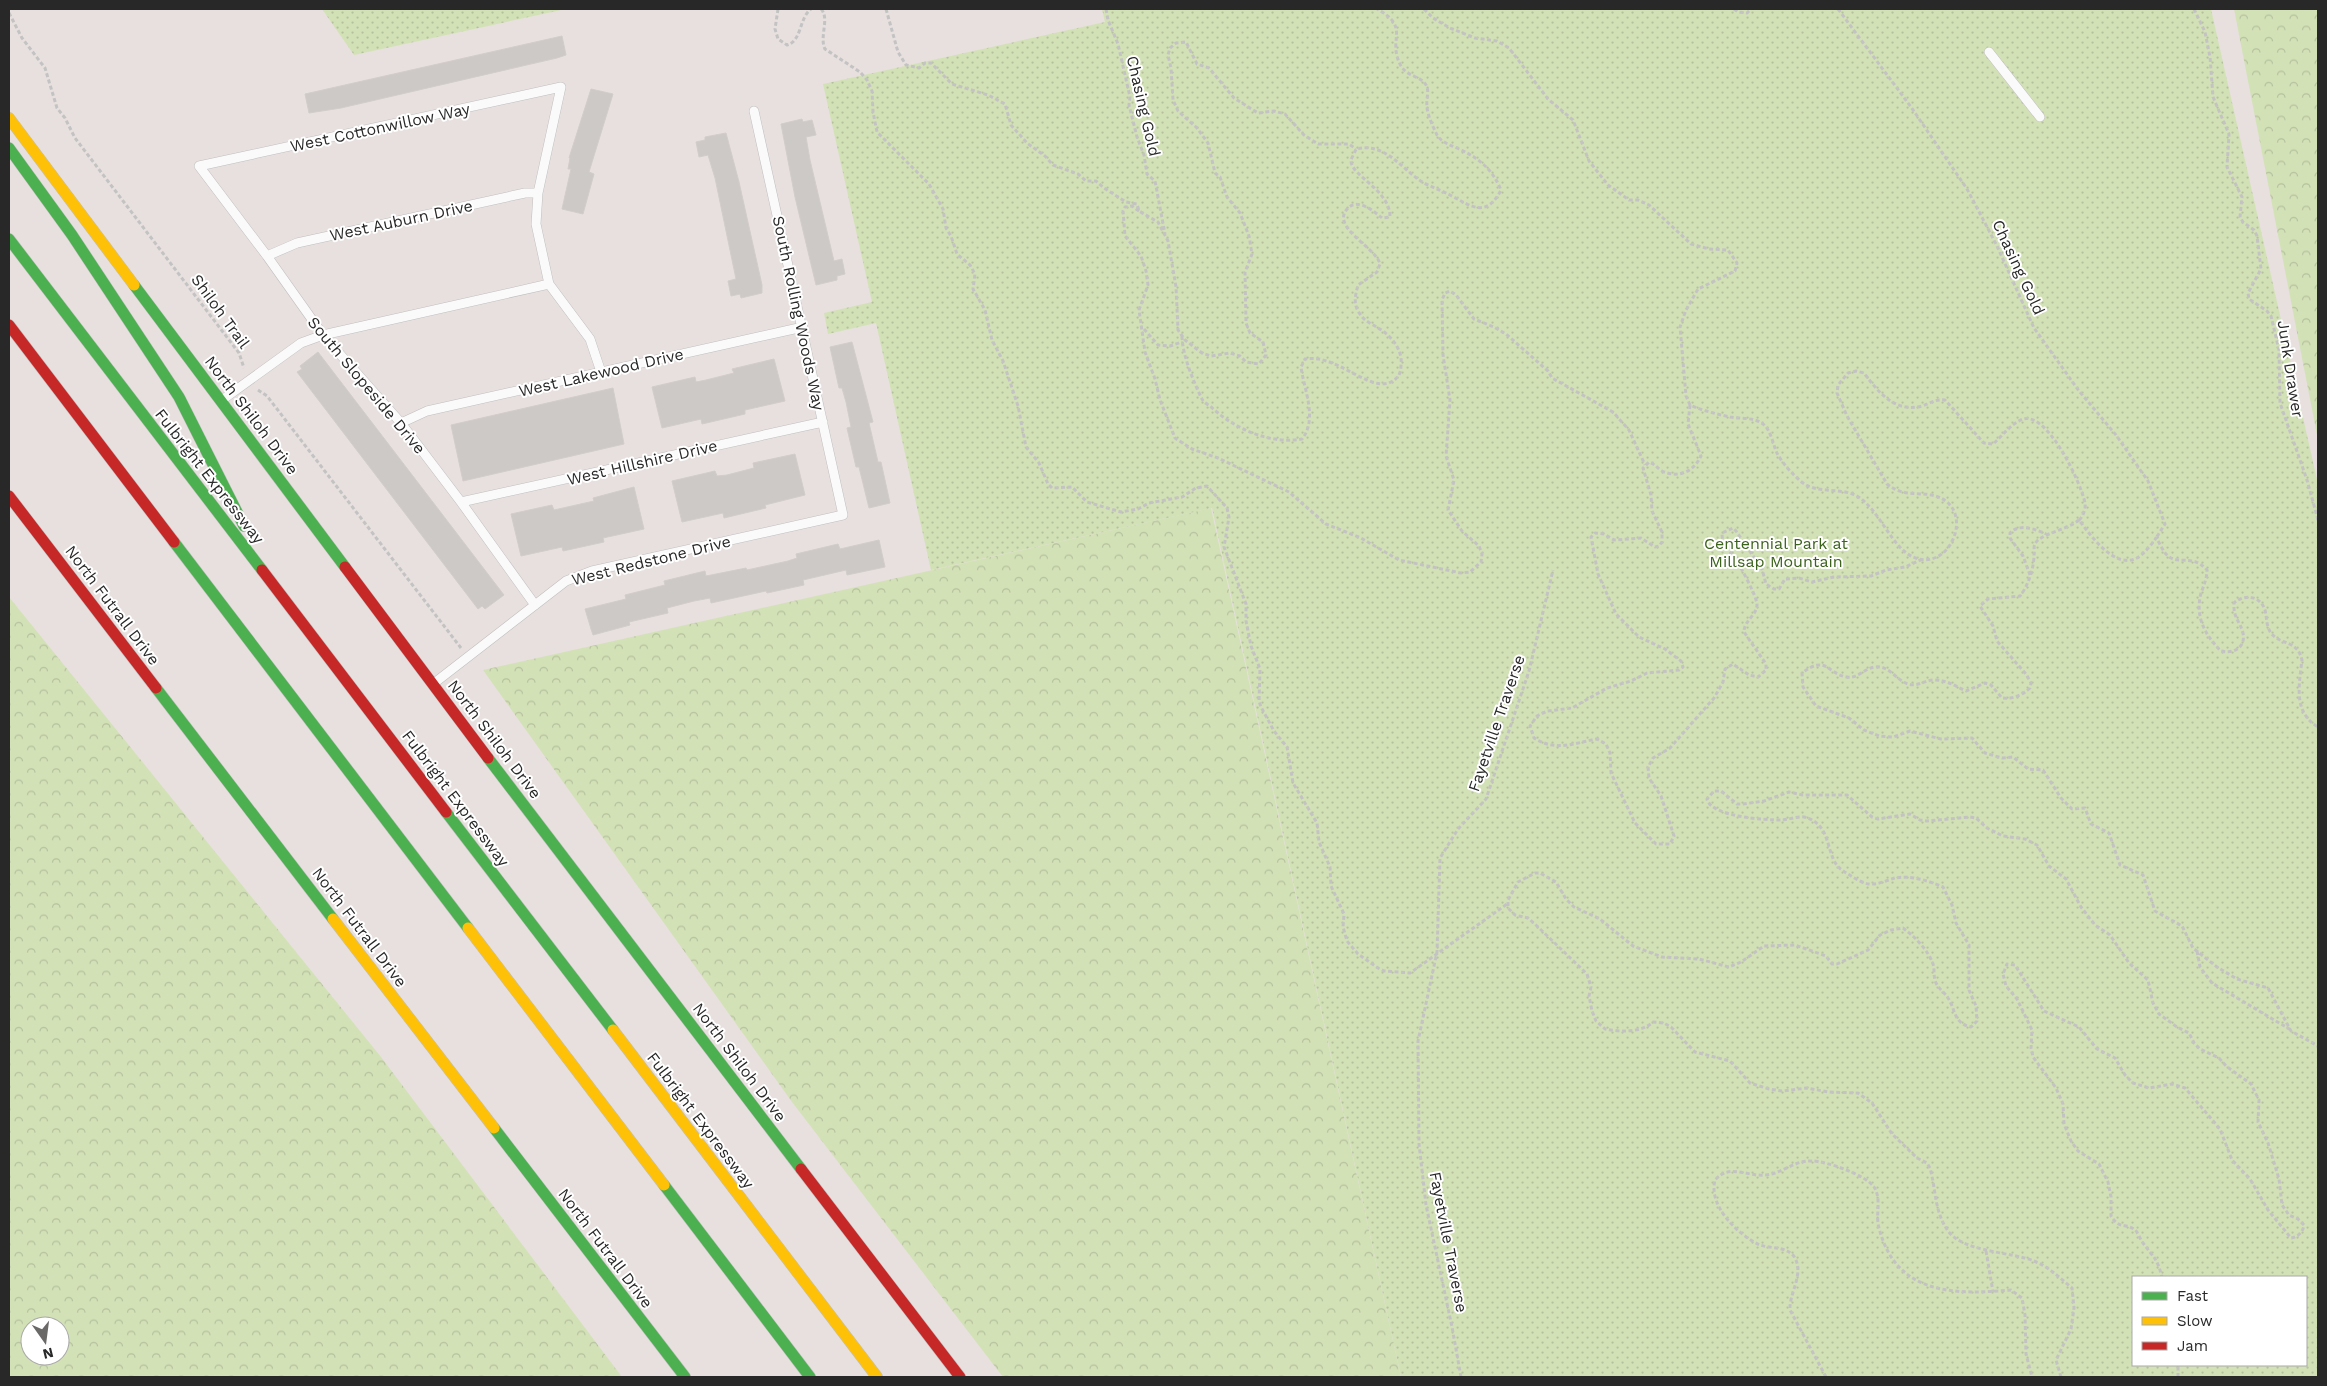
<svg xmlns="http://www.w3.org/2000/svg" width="2327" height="1386" font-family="'Work Sans',sans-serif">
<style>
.forest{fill:url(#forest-crowns);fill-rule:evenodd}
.park{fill:url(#park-dots);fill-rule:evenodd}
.building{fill:#cdc9c7;stroke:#d2ccca}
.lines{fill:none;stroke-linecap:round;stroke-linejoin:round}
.lane-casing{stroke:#c0bfbf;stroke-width:10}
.fast-casing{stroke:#c0bfbf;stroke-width:12}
.slow-casing{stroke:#c0bfbf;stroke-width:12}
.jam-casing{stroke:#c0bfbf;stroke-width:12}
.path{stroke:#c4c3c3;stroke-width:3;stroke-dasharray:4 2.5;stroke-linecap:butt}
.lane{stroke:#fbfafa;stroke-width:9}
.fast{stroke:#4caf50;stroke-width:11}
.slow{stroke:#ffc107;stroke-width:11}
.jam{stroke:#c62828;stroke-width:11}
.labels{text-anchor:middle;stroke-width:4;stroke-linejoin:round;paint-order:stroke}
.street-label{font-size:16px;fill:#282828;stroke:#fff}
.park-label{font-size:16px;fill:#3c631b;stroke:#fff}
</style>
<defs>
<pattern id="forest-crowns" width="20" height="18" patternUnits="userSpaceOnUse" patternTransform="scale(1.25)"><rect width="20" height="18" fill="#d3e1b7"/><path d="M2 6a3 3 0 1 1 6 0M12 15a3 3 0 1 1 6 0" fill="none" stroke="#b5c19d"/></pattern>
<pattern id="park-dots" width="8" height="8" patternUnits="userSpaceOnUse" patternTransform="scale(1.25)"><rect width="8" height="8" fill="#d3e1b7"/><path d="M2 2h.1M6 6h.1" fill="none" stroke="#b5c19d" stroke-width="1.8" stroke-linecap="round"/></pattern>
</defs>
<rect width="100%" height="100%" fill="#e7e0de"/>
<!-- forest -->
<path class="forest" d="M2234 9H2318V440Z
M1211 508 1401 1377H1003L792 1102 483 670Z
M9 597 381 1057 622 1377H9ZM30 1326H60V1356H30Z"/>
<!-- park -->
<path class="park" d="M322 9H566L354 55Z
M1102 9H2211L2318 484V1377H1401L1212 508 931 570 876 323 828 334 824 313 872 302 823 84 1105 22ZM2133 1277H2306V1365H2133Z"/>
<!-- building -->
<path class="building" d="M562 36 566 55 557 58 341 108 309 113 305 94Z
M591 89 613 94 589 172 594 174 583 214 562 209 571 169H568L570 158H569Z
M802 119 803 122 812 120 816 135 806 137 810 160 834 261 842 259 845 274 837 276V280L816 285 795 197 781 124Z
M726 133 739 182 762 285V293L741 298 740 294 731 296 728 281 736 279 715 178 708 155 699 157 696 142 705 140V137Z
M852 342 873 422 869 423 878 462H881L890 503 869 508 859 467H856L847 428 851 427 846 402 842 388H839L830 347Z
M318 352 504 595 485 609 482 606 478 609 297 372 302 369 300 366Z
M774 359 785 401 745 410V414L702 424 701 419 662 428 652 387 695 377 696 382 706 380 734 373 732 369Z
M613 388 624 444 463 481 451 425Z
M795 454 805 495 765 505 766 508 724 518 723 513 682 522 672 481 715 471 717 476 727 475 754 468 753 463Z
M634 487 644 529 603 538 604 542 563 551 562 547 521 556 511 514 552 505 554 510 594 501 593 498Z
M879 540 885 567 847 575 846 570 803 580 804 585 767 593 766 591 711 603 710 598 694 601 667 608 668 613 629 622 630 625 593 635 591 629 585 609 626 599 625 595 665 585 664 581 705 571 706 576 746 568 747 570 788 561 797 558 796 554 838 544 840 549Z"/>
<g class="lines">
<!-- lane casing -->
<g class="lane-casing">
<path id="lane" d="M1989 52 2040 117
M267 256 297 243 525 193H538
M222 400 301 343 323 335 549 284
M401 423 427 411 803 327
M461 502 823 422
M535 605 461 502 401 423 323 335 267 256 199 166 561 87 538 193 536 224 549 284 590 339 601 372
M433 684 566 581 592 571 843 515 754 111"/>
</g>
<!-- fast casing -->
<g class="fast-casing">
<path id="fast" d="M9 148 72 235 179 397 244 526
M9 239 262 570
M134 285 345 567
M174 542 468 928
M156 688 333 919
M488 758 801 1169
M446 812 613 1030
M494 1128 685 1377
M664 1185 810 1377"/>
</g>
<!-- slow casing -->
<g class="slow-casing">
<path id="slow" d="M9 118 134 285
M333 919 494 1128
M468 928 664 1185
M613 1030 877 1377"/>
</g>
<!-- jam casing -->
<g class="jam-casing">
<path id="jam" d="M9 325 174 542
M9 496 156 688
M345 567 488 758
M262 570 446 812
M801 1169 960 1377"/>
</g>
<!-- path -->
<path class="path" d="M778 9 775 29 778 39 787 45C802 41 799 18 811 9
M821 9C830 18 819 37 825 49L860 72 867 80 872 91 873 112 877 132 929 184 943 209 946 228 951 236 957 254 970 265 975 274 973 289 985 310 992 340 1003 361 1018 406 1026 447 1039 463 1048 484 1052 488 1072 487 1087 502 1121 512 1138 509 1149 503 1182 497 1196 488 1207 486 1227 508 1229 517 1224 547 1246 604V621L1251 646 1260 669 1259 701 1261 707 1274 731 1287 747 1293 783 1317 823 1319 842 1330 867 1331 886 1344 914 1343 927 1347 941 1358 954 1378 968 1384 971 1410 973 1507 904
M886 9 898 52 906 65 919 68 925 63H931L952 84 988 95 1005 104 1011 125 1027 143 1045 156 1053 165 1078 174 1086 181H1096L1104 188 1126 202 1137 204 1139 211 1158 222 1168 241 1176 287 1178 330 1185 340 1202 353 1211 356 1230 353 1240 356 1246 362 1259 364 1266 355 1263 342 1250 333 1246 323 1245 272 1252 254 1249 236 1240 213 1227 197 1220 177 1215 173 1208 143 1197 128 1178 111 1173 100 1171 68 1168 55 1170 48 1176 43 1186 42 1197 64 1209 68 1234 98 1258 113 1274 111 1285 114 1304 135 1318 144H1349L1356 149
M1106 9 1108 20 1118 44 1130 97 1129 105 1137 137 1144 155 1147 174 1155 181 1165 234
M1424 9 1433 18 1450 28 1475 38 1497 41 1509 48 1548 99 1573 120 1589 161 1608 185 1629 200H1638L1649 205 1691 244 1709 249 1728 250 1737 263 1735 271 1698 289 1686 310 1680 327 1686 396 1690 405C1703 411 1717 414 1730 417 1741 419 1754 417 1763 424 1770 429 1773 443 1776 451 1781 462 1793 475 1803 483 1818 494 1841 487 1857 496 1880 510 1891 547 1913 557 1946 572 1971 522 1947 502 1929 487 1908 501 1887 484L1847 416 1837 393 1838 385 1848 373 1856 371 1864 373C1879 393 1895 413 1922 406 1931 403 1935 399 1945 400L1984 443 1993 444C2002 436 2012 423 2023 419 2048 412 2081 483 2085 503 2086 508 2083 517 2079 520 2090 535 2115 570 2137 558 2144 554 2151 545 2156 538 2160 543 2163 552 2167 555 2178 566 2192 553 2207 570 2207 578 2204 585 2201 593 2195 616 2204 634 2221 651 2233 654 2246 648 2243 633 2240 621 2233 618 2234 603 2244 594 2260 595 2265 610 2267 618 2266 626 2271 633 2281 646 2297 639 2302 660 2299 686 2293 712 2318 727
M1734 9 1738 12 1747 13 1751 9
M1838 9 1911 107 1967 189 1997 246 2034 328 2079 391 2116 435 2148 481 2165 524 2156 538
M2194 9 2205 32 2210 57 2213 97 2229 134 2227 167 2242 197 2240 217 2243 222 2254 230 2257 236 2261 269 2248 293 2249 299 2267 311 2271 316 2279 350 2280 403 2307 480 2318 520
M9 13 22 38 45 68 57 108 65 118 75 138 239 353 244 368
M1139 211 1132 206 1125 207 1123 211 1125 236 1141 256 1146 271 1148 285 1139 310 1145 352 1155 379 1160 400 1175 438 1192 449 1218 458 1289 492 1326 524 1361 538 1399 560 1461 573 1470 572 1481 562 1482 554 1479 546 1462 531 1448 510 1454 480 1446 456 1450 400 1443 355 1442 300 1445 293 1450 291 1456 295 1474 319 1494 327 1506 334 1548 371 1552 378 1613 412 1629 430 1645 465
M1144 329 1158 345 1170 346 1182 342
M1182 336C1182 354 1194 383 1202 399 1203 402 1207 404 1210 406 1233 428 1270 445 1302 439 1318 419 1304 390 1301 367L1305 359C1326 355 1348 372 1367 380 1374 383 1381 385 1389 383 1398 379 1401 374 1401 365 1403 350 1391 335 1378 328 1372 324 1364 321 1360 314 1353 305 1355 296 1358 285L1377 272 1380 264C1376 247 1329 227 1348 208 1358 198 1374 211 1382 218L1390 217C1390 189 1350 176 1351 160 1352 157 1355 152 1356 149 1383 142 1400 166 1419 180 1428 186 1441 190 1450 195 1471 206 1486 219 1501 190 1493 170 1479 158 1459 149 1451 145 1442 143 1437 135 1433 127 1427 114 1427 106 1426 99 1429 93 1427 87 1423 76 1407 77 1401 66 1386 39 1412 28 1377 9
M258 390 267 396 461 648
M1690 405 1688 424 1701 456C1694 471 1679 479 1662 471 1657 468 1655 464 1649 462L1643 468 1651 495 1652 511 1662 532V542L1659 546 1655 547 1641 538 1614 540 1604 534 1595 533 1591 537 1598 574 1616 614 1639 637 1665 649 1681 661 1683 667 1679 670 1647 673 1631 681 1607 688 1572 708 1547 711 1537 716 1530 726 1534 738C1556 752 1574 743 1597 739L1606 744 1610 753 1611 773 1635 823 1656 844H1670L1674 836 1661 796 1649 778 1648 767 1653 758 1670 748 1714 698 1723 682 1725 669 1733 664 1749 675 1758 677 1766 670V664L1744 632C1744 620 1757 616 1757 604 1756 595 1740 565 1734 557 1728 549 1722 545 1722 533L1733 528 1736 531 1762 569 1766 584 1774 589H1779L1785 579 1799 578 1812 582 1834 577 1871 576 1886 570 1905 567 1923 559
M2079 520C2067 530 2039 534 2035 544 2033 547 2035 552 2034 555 2034 568 2028 586 2020 596L1988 599 1980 606 1993 626 1997 641 2026 674 2031 683 2030 688C2021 696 2013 699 2002 698L1991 685 1985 683 1966 691C1955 686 1947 680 1934 680 1924 680 1919 687 1908 684 1896 680 1889 665 1875 667 1865 668 1857 679 1847 677 1827 674 1827 654 1802 673L1803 687 1816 706 1849 718 1864 730 1879 736 1893 737 1910 731 1941 739 1972 738 1985 753 2002 758 2013 757 2028 769 2043 770 2061 798 2072 809 2085 808 2091 824 2109 833 2120 865 2143 875 2155 911 2182 926 2193 948 2217 967 2237 979 2268 988 2291 1031 2318 1046
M2030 575 2023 556 2010 538V533C2019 523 2035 529 2046 534
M2197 951 2200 967 2212 983 2291 1030
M1986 1251 1993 1292
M1461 1377 1452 1327 1426 1205 1419 1144 1418 1041 1437 952 1440 858 1458 829 1486 799 1529 671 1553 570
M1826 1377 1790 1310C1789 1293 1804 1275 1795 1258 1788 1246 1771 1249 1760 1245 1738 1235 1708 1206 1715 1180 1730 1163 1747 1177 1765 1175 1782 1174 1794 1160 1812 1161 1826 1161 1866 1175 1874 1187 1882 1199 1875 1215 1879 1228 1896 1295 1954 1295 2011 1290L2022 1298 2025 1315 2026 1354 2032 1377
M2061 1377 2056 1360 2071 1329 2074 1308 2072 1288C2060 1278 2049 1267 2034 1261 2012 1252 1963 1252 1948 1231 1934 1211 1936 1189 1930 1168L1927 1163 1917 1158 1892 1134 1872 1103 1858 1093 1828 1092 1807 1088 1782 1091 1769 1089 1750 1083 1730 1061 1695 1052 1671 1027 1664 1023 1653 1022C1641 1033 1620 1032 1605 1029L1596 1021 1592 1011 1589 996 1591 987 1587 974 1537 926 1528 918 1515 915 1508 908V900L1518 882 1535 873H1540L1556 882 1566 899 1574 907 1600 919 1633 946 1662 957 1699 959 1729 967 1741 962 1764 946 1795 945 1826 956 1832 964H1837L1868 950 1880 935 1891 930 1903 928C1915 937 1928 950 1933 964 1935 970 1933 977 1936 983 1939 989 1945 993 1948 998 1956 1010 1953 1023 1971 1027L1977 1021 1976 1006 1969 990V945L1956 923 1952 905 1943 887C1929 881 1911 875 1895 878 1887 880 1878 885 1869 884 1861 883 1849 875 1842 870 1824 858 1834 824 1804 817 1797 816 1788 820 1781 820 1766 820 1711 817 1707 799L1714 791H1721L1737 804H1743L1764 801 1789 792 1803 795H1847L1872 817 1878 819 1910 814 1920 820 1927 821 1970 817 1976 818 1987 828 2003 836 2025 839 2037 845 2049 866 2066 879 2081 907 2095 925 2110 935 2129 963 2148 980 2153 1003 2159 1014 2177 1027 2189 1033 2194 1043 2200 1049 2219 1058 2226 1066 2251 1084 2259 1100 2258 1122 2268 1143 2279 1179 2282 1205 2289 1215 2298 1219 2304 1225C2303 1232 2298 1237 2291 1238L2268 1210 2250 1179 2232 1160 2220 1129 2185 1088 2172 1084 2149 1088 2133 1083 2125 1075 2115 1058 2097 1049 2079 1027 2044 1011 2015 965 2007 964 2003 974 2006 986 2017 999 2032 1030 2031 1048 2033 1057 2056 1088 2063 1104 2064 1124 2071 1141 2078 1151 2099 1164 2108 1182 2111 1197V1216C2119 1229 2124 1223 2134 1229 2138 1232 2140 1239 2143 1243 2154 1258 2157 1258 2162 1277
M2178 1377V1365"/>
<!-- lane -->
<use href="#lane" class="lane"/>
<!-- fast -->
<use href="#fast" class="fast"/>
<!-- slow -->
<use href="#slow" class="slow"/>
<!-- jam -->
<use href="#jam" class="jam"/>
</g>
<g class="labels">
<!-- street labels -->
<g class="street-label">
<text transform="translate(1144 106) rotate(77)" y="6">Chasing Gold</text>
<text transform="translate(380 127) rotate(-12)" y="6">West Cottonwillow Way</text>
<text transform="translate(401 220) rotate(-12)" y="6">West Auburn Drive</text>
<text transform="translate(2019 267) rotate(65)" y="6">Chasing Gold</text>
<text transform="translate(221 311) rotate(54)" y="6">Shiloh Trail</text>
<text transform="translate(799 313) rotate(78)" y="6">South Rolling Woods Way</text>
<text transform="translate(2291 369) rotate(81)" y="6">Junk Drawer</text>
<text transform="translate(601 372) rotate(-13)" y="6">West Lakewood Drive</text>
<text transform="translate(367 385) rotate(50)" y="6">South Slopeside Drive</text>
<text transform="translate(252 415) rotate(53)" y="6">North Shiloh Drive</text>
<text transform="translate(642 462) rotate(-13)" y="6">West Hillshire Drive</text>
<text transform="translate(210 476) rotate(52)" y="6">Fulbright Expressway</text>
<text transform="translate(651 560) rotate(-14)" y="6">West Redstone Drive</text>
<text transform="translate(113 605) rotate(53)" y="6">North Futrall Drive</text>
<text transform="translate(1496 723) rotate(-71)" y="6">Fayetville Traverse</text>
<text transform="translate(495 739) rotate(53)" y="6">North Shiloh Drive</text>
<text transform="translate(456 798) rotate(53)" y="6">Fulbright Expressway</text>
<text transform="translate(360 927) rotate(53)" y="6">North Futrall Drive</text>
<text transform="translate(740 1062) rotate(53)" y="6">North Shiloh Drive</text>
<text transform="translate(701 1120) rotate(53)" y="6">Fulbright Expressway</text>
<text transform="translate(1449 1242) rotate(79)" y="6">Fayetville Traverse</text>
<text transform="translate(606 1248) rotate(53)" y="6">North Futrall Drive</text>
</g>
<!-- park labels -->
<g class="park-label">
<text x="1776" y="549">Centennial Park at<tspan x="1776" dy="18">Millsap Mountain</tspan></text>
</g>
</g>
<!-- border -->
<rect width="2327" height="1386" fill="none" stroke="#282828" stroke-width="20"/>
<!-- legend -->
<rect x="2132" y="1276" width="175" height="90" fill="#ffffff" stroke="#a9a9a9"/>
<rect x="2142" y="1292" width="25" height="8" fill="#4caf50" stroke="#a9a9a9"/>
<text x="2177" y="1301" font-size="15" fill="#282828">Fast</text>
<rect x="2142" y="1317" width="25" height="8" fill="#ffc107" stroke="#a9a9a9"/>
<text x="2177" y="1326" font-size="15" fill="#282828">Slow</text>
<rect x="2142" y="1342" width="25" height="8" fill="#c62828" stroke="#a9a9a9"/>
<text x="2177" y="1351" font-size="15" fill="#282828">Jam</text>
<!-- north arrow -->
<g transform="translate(45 1341) rotate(166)"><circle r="24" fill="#ffffff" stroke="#a9a9a9"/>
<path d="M0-4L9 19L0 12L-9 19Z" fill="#6b6868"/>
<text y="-8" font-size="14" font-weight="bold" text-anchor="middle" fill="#282828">N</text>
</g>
</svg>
